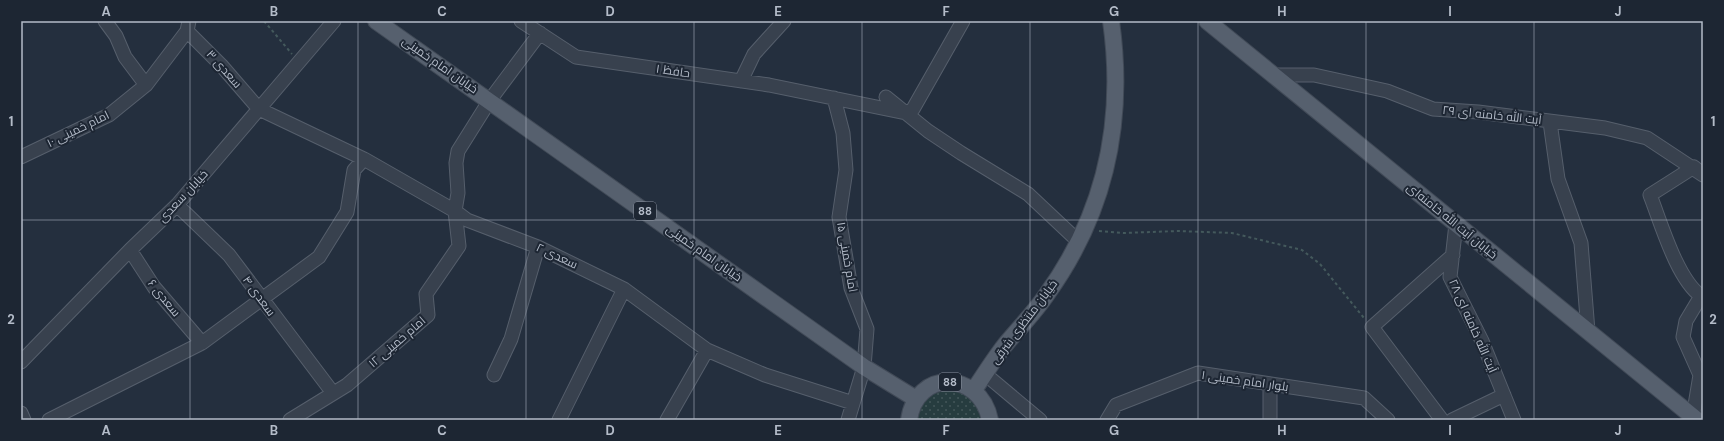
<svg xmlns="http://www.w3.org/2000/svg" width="1724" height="441" font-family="'DM Sans',Cairo,sans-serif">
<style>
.grass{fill:url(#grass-dots)}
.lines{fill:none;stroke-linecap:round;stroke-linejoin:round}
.minor-casing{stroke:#565f6c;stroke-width:15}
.major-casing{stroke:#414a57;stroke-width:18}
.path{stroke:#44595c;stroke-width:2;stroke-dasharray:3 3;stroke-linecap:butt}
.minor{stroke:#38414e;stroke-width:13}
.major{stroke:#56606e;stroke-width:16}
.grid{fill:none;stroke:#b4bcc9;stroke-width:1;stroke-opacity:0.55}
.labels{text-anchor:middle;stroke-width:4;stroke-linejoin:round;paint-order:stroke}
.shield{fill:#1d2633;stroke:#878f9c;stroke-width:1}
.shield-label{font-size:11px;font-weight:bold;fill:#b4bcc9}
.street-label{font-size:12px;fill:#b4bcc9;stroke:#1d2633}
.neatline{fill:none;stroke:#b4bcc9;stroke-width:1.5}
.grid-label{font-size:13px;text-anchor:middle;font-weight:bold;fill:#b4bcc9}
</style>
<defs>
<pattern id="grass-dots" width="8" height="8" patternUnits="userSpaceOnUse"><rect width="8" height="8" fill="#263c3f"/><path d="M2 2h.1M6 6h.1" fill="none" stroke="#435659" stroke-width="1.8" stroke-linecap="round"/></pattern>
</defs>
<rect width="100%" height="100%" fill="#242f3e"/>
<!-- grass -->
<path class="grass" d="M950 388 961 390 978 404 983 420H916C917 402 933 391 950 388Z"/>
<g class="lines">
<!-- minor casing -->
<g class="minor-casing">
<path id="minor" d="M105 21 116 36 125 57 146 85
M521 21 576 57 769 85 906 113 913 109 963 21
M187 31 221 65 259 109 364 159 455 211 467 220 538 247 624 289 707 350 765 375 853 403
M1273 75H1314L1387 91 1433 109 1478 112 1605 128 1647 138 1703 175
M741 81 754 54 784 21
M886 97 928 131 961 153 1028 194 1078 241
M834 98 843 133 846 170 839 217 851 288 867 329 864 367 848 420
M1550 122 1558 179 1581 243 1588 331
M21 157 109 115 146 85 187 31 189 21
M177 205 229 255 333 393
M1456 224 1450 277 1482 341 1514 420
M130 250 154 287 202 343
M21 362 130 250 177 205 334 21
M985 374 1040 420
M494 375 511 339 538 247
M21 413 24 420
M1693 417 1700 375 1683 337 1686 321 1701 296C1677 279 1661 223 1650 195L1694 167 1699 171
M49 420 202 343 319 257 347 212 354 170 364 159
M290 420 347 385 428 315 426 294 459 246 455 211 458 193 456 163 458 151 490 100 540 33
M559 420 624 289
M667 420 707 350
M1107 420 1116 405 1198 373 1364 398 1388 420
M1270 420V384
M1442 420 1372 327 1453 255
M1452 420 1504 395"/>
</g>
<!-- major casing -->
<g class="major-casing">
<path id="major" d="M376 21 864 367 916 399
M1207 21 1697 420
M974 390C984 375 994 359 1005 345 1019 328 1035 312 1047 294 1106 212 1125 120 1111 21
M909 420C916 369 980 370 990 420"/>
</g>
<!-- path -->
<path class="path" d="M264 21 292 54
M1099 231 1124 233 1178 231 1232 233 1302 250 1320 264 1364 318"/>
<!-- minor -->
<use href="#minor" class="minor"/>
<!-- major -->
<use href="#major" class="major"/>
</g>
<!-- grid -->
<path class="grid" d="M190 21V420M358 21V420M526 21V420M694 21V420M862 21V420M1030 21V420M1198 21V420M1366 21V420M1534 21V420M21 220H1703"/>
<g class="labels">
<!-- shield labels -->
<g class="shield">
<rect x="634" y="202" width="22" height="18" rx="3"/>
<rect x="939" y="373" width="22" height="18" rx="3"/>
</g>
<g class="shield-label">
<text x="645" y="215">88</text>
<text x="950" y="386">88</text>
</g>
<!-- street labels -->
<g class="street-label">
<text transform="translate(440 65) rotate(35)" y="4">خیابان امام خمینی</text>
<text transform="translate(224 69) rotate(48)" y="4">سعدی ۳</text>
<text transform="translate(673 71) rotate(8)" y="4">حافظ ۱</text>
<text transform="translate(1492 115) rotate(6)" y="4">آیت الله خامنه ای ۲۹</text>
<text transform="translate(78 129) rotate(-26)" y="4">امام خمینی ۱۰</text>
<text transform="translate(183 196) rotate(-47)" y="4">خیابان سعدی</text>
<text transform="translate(1452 221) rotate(39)" y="4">خیابان آیت الله خامنه‌ای</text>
<text transform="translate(704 253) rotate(35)" y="4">خیابان امام خمینی</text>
<text transform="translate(557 256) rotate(25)" y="4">سعدی ۲</text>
<text transform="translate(847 257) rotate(80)" y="4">امام خمینی ۱۵</text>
<text transform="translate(259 296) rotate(54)" y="4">سعدی ۴</text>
<text transform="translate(164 298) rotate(51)" y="4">سعدی ۶</text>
<text transform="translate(1024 322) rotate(-53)" y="4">خیابان منتظری شرقی</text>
<text transform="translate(1473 326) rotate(66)" y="4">آیت الله خامنه ای ۲۸</text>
<text transform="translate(397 342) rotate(-41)" y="4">امام خمینی ۱۲</text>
<text transform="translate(1245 381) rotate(8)" y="4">بلوار امام خمینی ۱</text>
</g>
</g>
<!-- border -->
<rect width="1724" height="441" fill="none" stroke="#1d2633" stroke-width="44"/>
<rect x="22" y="22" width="1680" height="397" class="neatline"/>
<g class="grid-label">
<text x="106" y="16">A</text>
<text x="274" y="16">B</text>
<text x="442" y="16">C</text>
<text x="610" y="16">D</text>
<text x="778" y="16">E</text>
<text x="946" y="16">F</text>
<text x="1114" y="16">G</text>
<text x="1282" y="16">H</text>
<text x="1450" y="16">I</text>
<text x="1618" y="16">J</text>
<text x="11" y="126">1</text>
<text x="1713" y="126">1</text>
<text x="11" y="324">2</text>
<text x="1713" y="324">2</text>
<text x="106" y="435">A</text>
<text x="274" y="435">B</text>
<text x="442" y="435">C</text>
<text x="610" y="435">D</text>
<text x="778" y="435">E</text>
<text x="946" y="435">F</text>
<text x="1114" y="435">G</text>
<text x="1282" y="435">H</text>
<text x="1450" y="435">I</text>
<text x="1618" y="435">J</text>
</g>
</svg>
